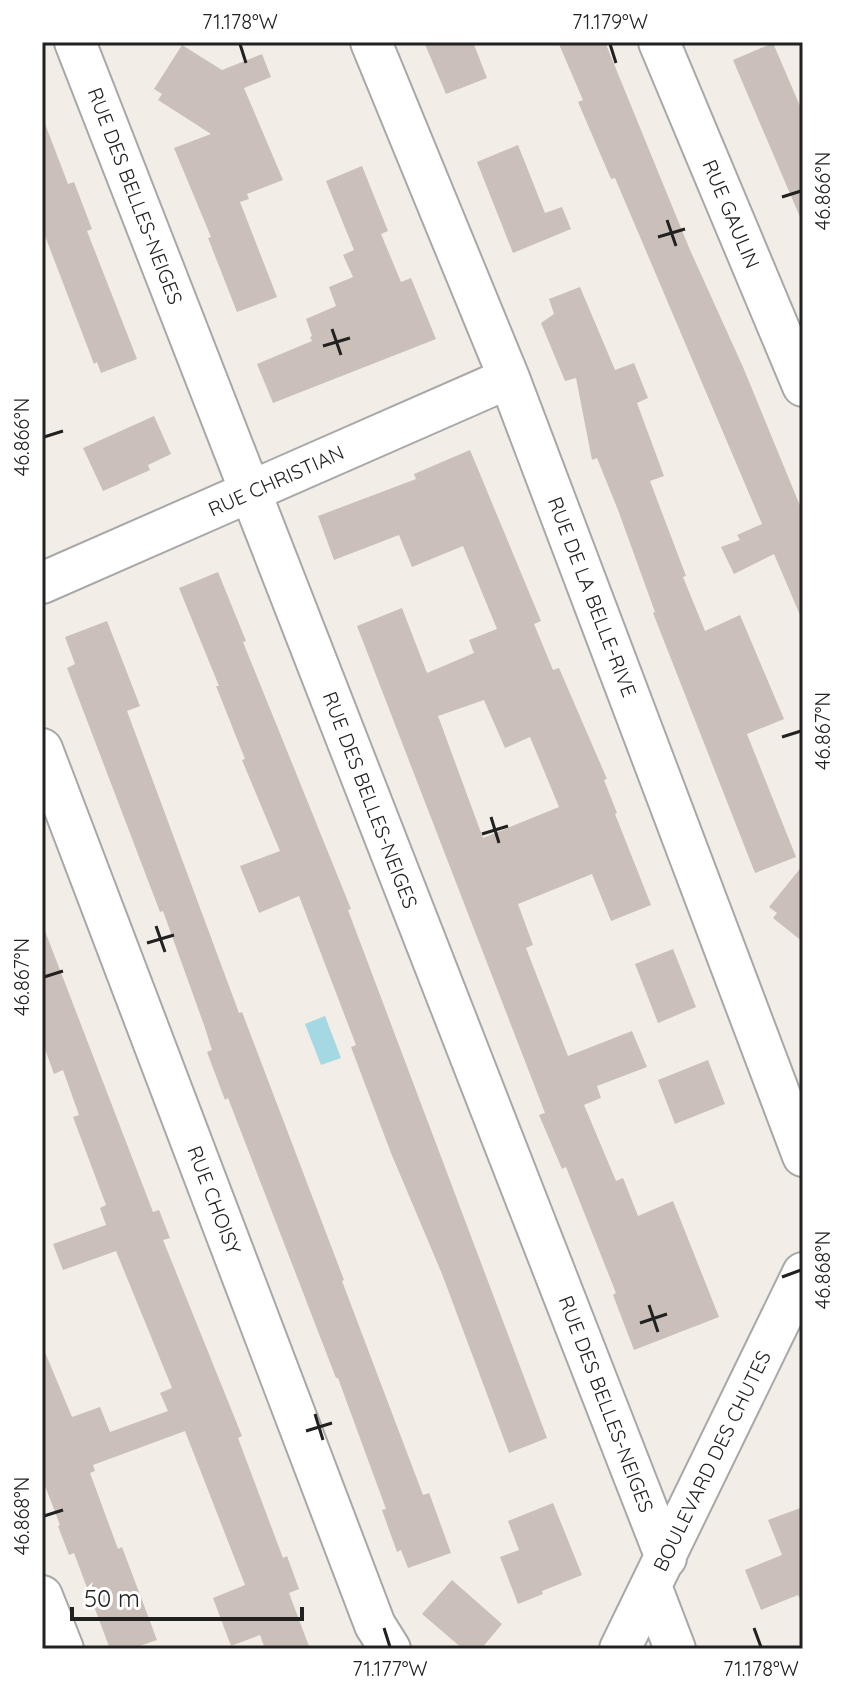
<svg xmlns="http://www.w3.org/2000/svg" width="845" height="1691" font-family="Quicksand,sans-serif">
<style>
.water{fill:#a4d8e3}
.building{fill:#cabfb9;fill-rule:evenodd}
.lines{fill:none;stroke-linecap:round;stroke-linejoin:round}
.minor-casing{stroke:#a8a8a8;stroke-width:44}
.minor{stroke:#fff;stroke-width:40}
.ticks{fill:none;stroke:#212121;stroke-width:3}
.labels{text-anchor:middle;stroke-width:6;stroke-linejoin:round;paint-order:stroke}
.street-label{font-size:20px;fill:#212121;stroke:#fff}
.neatline{fill:none;stroke:#212121;stroke-width:3}
.ticks-label{font-size:20px;text-anchor:middle;fill:#212121}
</style>
<rect width="100%" height="100%" fill="#f2ede7"/>
<!-- water -->
<path class="water" d="M325 1016 341 1058 321 1065 305 1024Z"/>
<!-- building -->
<path class="building" d="M424 42H473L487 78 446 94Z
M558 42H605L690 250 743 367 803 513V622L774 554 734 574 721 547 740 540 737 535 762 524 615 178 611 179 578 102 583 100Z
M773 43 803 113V224L733 60Z
M182 45 222 70 262 54 271 77 244 88 283 180 247 194 249 199 240 202 277 297 237 312 208 238 211 237 174 148 211 134 158 100 162 94 154 89Z
M44 121 68 184 74 182 92 229 87 231 137 359 101 373 97 362 94 364 42 228V122Z
M518 145 545 213 562 207 571 229 513 253 477 162Z
M362 166 388 231 381 234 401 282 411 278 436 339 273 403 257 364 312 341 310 337 312 336 306 319 336 306 329 287 353 277 343 255 354 250 326 181Z
M580 287 615 370 634 363 648 398 637 403 664 476 650 481 686 576 683 577 705 631 740 615 784 719 747 734 796 857 755 873 653 613 655 612 618 510 597 458 592 460 576 378 565 381 541 323 554 314 549 299Z
M154 416 171 454 148 465 150 470 103 491 83 448Z
M470 450 541 621 534 624 553 670 559 668 607 779 604 780 617 813 615 814 651 905 611 921 592 874 518 904 533 945 526 948 568 1056 632 1031 647 1067 597 1086 601 1098 584 1105 616 1181 623 1178 638 1216 673 1201 719 1317 634 1350 613 1295 616 1293 566 1167 562 1169 539 1115 545 1113 357 626 402 608 427 673 474 653 469 640 497 629 463 546 412 567 399 535 334 560 318 516 416 479 414 474ZM484 700 505 748 530 737 559 807 483 838 438 716Z
M218 572 246 641 243 642 351 909 348 910 547 1438 509 1453 442 1274 391 1153 351 1047 356 1045 299 896 259 913 240 866 280 851 242 760 245 759 216 686H219L179 588Z
M107 621 140 706 127 711 239 1013 242 1012 344 1280 342 1281 423 1495 429 1493 431 1498 451 1553 408 1568 401 1550 397 1552 382 1510 386 1509 338 1378H336L228 1098 225 1100 207 1052 212 1050 204 1025 163 911 160 912 67 668 75 664 65 637Z
M803 865V942L773 918 777 913 769 907Z
M42 931H45L153 1212 159 1210 170 1238 163 1240 242 1436 238 1438 283 1558 287 1556 299 1589 289 1593 310 1649H265L260 1635 231 1646 213 1598 245 1585 185 1431 93 1465 95 1471 90 1473 118 1549 122 1547 157 1640 131 1649H110L74 1553 69 1555 58 1526 60 1525 42 1478V1345L72 1417 100 1407 110 1432 168 1411 160 1393 172 1388 116 1251 63 1270 53 1244 106 1225 100 1208 106 1205 73 1117 79 1115 63 1070 54 1074 42 1041Z
M673 949 696 1007 658 1023 635 964Z
M708 1060 725 1104 675 1124 658 1080Z
M553 1503 582 1575 542 1591 543 1594 518 1604 500 1557 519 1550 508 1521Z
M803 1507V1604L798 1595 761 1610 745 1570 782 1555 768 1520Z
M452 1580 502 1624 481 1649H463L422 1614Z"/>
<g class="lines">
<!-- minor casing -->
<g class="minor-casing">
<path id="minor" d="M75 42 666 1558
M371 42 509 378 803 1156
M659 42 803 386
M42 583 509 378
M42 749 375 1625 390 1649
M651 1586 675 1649
M42 1596 63 1649
M620 1649 803 1273"/>
</g>
<!-- minor -->
<use href="#minor" class="minor"/>
</g>
<!-- ticks -->
<path class="ticks" d="M240 44 246 63M610 44 616 63M782 197 801 191M667 220 676 246M658 237 685 229M332 329 341 355M323 346 350 338M44 437 63 431M782 737 801 731M491 817 499 843M482 834 508 826M156 926 165 952M147 943 174 935M44 977 63 971M782 1277 801 1270M649 1305 658 1332M640 1323 667 1314M315 1414 323 1440M306 1431 332 1423M44 1516 63 1510M384 1628 390 1647M754 1628 761 1647"/>
<g class="labels">
<!-- street labels -->
<g class="street-label">
<text transform="translate(135 196) rotate(69)" y="7">RUE DES BELLES-NEIGES</text>
<text transform="translate(731 214) rotate(67)" y="7">RUE GAULIN</text>
<text transform="translate(276 481) rotate(-24)" y="7">RUE CHRISTIAN</text>
<text transform="translate(592 597) rotate(69)" y="7">RUE DE LA BELLE-RIVE</text>
<text transform="translate(370 800) rotate(69)" y="7">RUE DES BELLES-NEIGES</text>
<text transform="translate(214 1200) rotate(69)" y="7">RUE CHOISY</text>
<text transform="translate(606 1404) rotate(69)" y="7">RUE DES BELLES-NEIGES</text>
<text transform="translate(712 1461) rotate(-64)" y="7">BOULEVARD DES CHUTES</text>
</g>
</g>
<!-- border -->
<rect width="845" height="1691" fill="none" stroke="#ffffff" stroke-width="88"/>
<!-- scale -->
<path d="M72 1607v12h230v-12" fill="none" stroke="#212121" stroke-width="4"/>
<text x="84" y="1607" font-size="24" fill="#212121" stroke="#ffffff" stroke-width="6" paint-order="stroke">50 m</text>
<rect x="44" y="44" width="757" height="1603" class="neatline"/>
<g class="ticks-label">
<text x="240" y="29">71.178°W</text>
<text x="610" y="29">71.179°W</text>
<text transform="translate(823 191) rotate(-90)" y="7">46.866°N</text>
<text transform="translate(22 437) rotate(-90)" y="7">46.866°N</text>
<text transform="translate(823 731) rotate(-90)" y="7">46.867°N</text>
<text transform="translate(22 977) rotate(-90)" y="7">46.867°N</text>
<text transform="translate(823 1270) rotate(-90)" y="7">46.868°N</text>
<text transform="translate(22 1516) rotate(-90)" y="7">46.868°N</text>
<text x="390" y="1676">71.177°W</text>
<text x="761" y="1676">71.178°W</text>
</g>
</svg>
